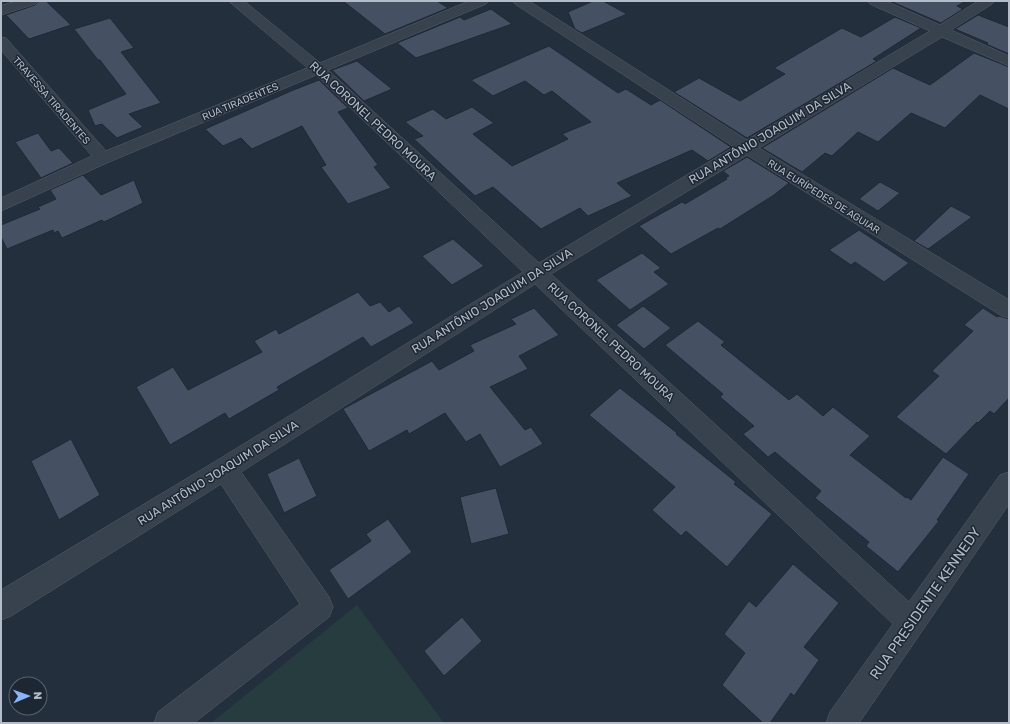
<svg xmlns="http://www.w3.org/2000/svg" width="1010" height="724" font-family="Rubik,sans-serif">
<style>
.green{fill:#263c3f}
.building{fill:#455162;stroke:#1f2835}
.lines{fill:none;stroke-linecap:round;stroke-linejoin:round}
.minor-casing{stroke:#565f6c;stroke-width:1}
.minor{fill:#38414e;fill-rule:evenodd}
.labels{text-anchor:middle;stroke-width:3;stroke-linejoin:round;paint-order:stroke}
.far-street-label{font-size:10px;fill:#b4bcc9;stroke:#1d2633}
.street-label{font-size:12px;fill:#b4bcc9;stroke:#1d2633}
.near-street-label{font-size:14px;fill:#b4bcc9;stroke:#1d2633}
</style>
<rect width="100%" height="100%" fill="#242f3e"/>
<!-- green -->
<path class="green" d="M357 605 444 723H211Z"/>
<!-- building -->
<path class="building" d="M38 1H46L71 25 29 39 6 15 35 5Z
M343 1H437L448 8 385 34Z
M593 1H603L627 14 582 33 575 29 568 12Z
M890 1H966L957 6 963 9 941 23Z
M491 9 512 24 416 58 397 43 460 17 464 20Z
M978 15 1009 27V54L986 44 988 43 955 29Z
M895 17 921 28 873 59 877 61 747 138 674 92 699 78 740 101 785 74 774 68 842 28 861 37Z
M110 18 134 48 121 52 161 103 129 114 143 127 117 138 102 124 95 126 88 110 126 94 100 60H98L74 29Z
M549 46 618 93 626 89 651 105 660 100 731 147 708 161 692 150 617 183 632 196 588 216 580 208 541 229 493 187 475 196 414 139 423 136 405 122 433 109 446 119 472 107 494 123 473 134 512 166 568 139 562 134 591 122 552 91 544 95 525 81 493 96 471 80Z
M974 53 1009 67V109L980 95 945 128 911 113 878 142 858 132 832 156 825 153 802 172 762 148 893 68 930 85Z
M357 61 392 89 364 101 332 70Z
M319 80 348 108 338 112 378 165 374 167 391 188 348 204 321 167 326 165 302 126 252 149 241 138 223 146 205 129 291 91Z
M38 133 51 151 59 148 73 163 41 178 15 142Z
M747 157 789 183 774 195 720 229 718 228 671 254 639 226 682 202 685 204 727 179 725 178 729 176 723 171Z
M83 175 101 195 134 180 143 203 104 222 102 220 62 238 58 231 54 233 53 230 7 249 1 237V225L40 209 38 207 56 199 50 190Z
M880 182 900 193 878 211 859 199Z
M951 206 972 217 928 249 914 241Z
M859 230 909 263 884 282 855 262 851 265 829 250Z
M453 239 484 266 452 285 422 256Z
M642 253 661 268 654 272 669 284 630 310 596 280Z
M358 292 370 306 380 302 389 312 399 306 414 323 371 347 363 337 277 387 279 390 229 419 225 413 170 445 136 387 173 367 188 390 262 352 254 341 276 329 279 334Z
M643 306 671 328 644 349 616 325Z
M534 308 559 335 519 356 528 369 490 387 525 430 531 427 543 444 500 467 480 434 466 442 445 413 409 434 407 430 369 451 343 409 432 361 439 370 474 351 470 345 516 324 511 319Z
M983 308 997 317 999 316 1009 319V398L994 414 990 411 978 423 977 422 946 454 896 417 939 376 932 371 973 331 964 325Z
M698 321 725 342 721 345 789 400 797 394 823 416 833 407 870 436 850 455 906 498 907 497 911 500 943 457 969 474 937 520 939 521 898 572 866 546 869 542 815 498 821 491 775 452 768 457 743 434 754 426 720 397 723 394 665 345Z
M620 388 677 433 676 434 736 482 734 484 772 514 727 567 686 531 681 536 652 510 675 487 589 415Z
M71 439 100 495 59 520 31 461Z
M299 458 317 496 284 513 267 474Z
M496 488 509 534 471 544 460 497Z
M388 519 412 552 348 599 329 570 371 541 366 534Z
M793 564 839 603 804 647 819 660 794 696 791 693 770 723H763L722 685 745 653 724 634 749 601 756 607Z
M462 617 482 641 444 676 424 651Z"/>
<g class="lines">
<!-- minor casing -->
<g class="minor-casing">
<path id="minor" d="M17 1H37L35 4 1 15V6Z
M229 1H244L320 63 469 1H488L486 4 328 70 539 263 734 147 515 4 513 1H529L747 140 930 31 870 4 868 1H886L940 25 978 1H994L992 4 951 30 1009 56V66L942 37 759 148 1009 300V318L1002 316 747 155 551 274 909 602 1000 475 1009 472V504L859 723H826L830 712 893 624 535 284 241 472 329 597 333 607 329 617 194 723H154L158 712 300 604 221 484 11 616 1 620V590L216 461 523 272 316 75 109 162 1 211V198L92 156 1 50V37L6 38 106 151 307 68Z"/>
</g>
<!-- minor -->
<use href="#minor" class="minor"/>
</g>
<g class="labels">
<!-- far-street labels -->
<g class="far-street-label">
<text transform="translate(52 100) rotate(49)" y="4">TRAVESSA TIRADENTES</text>
<text transform="translate(240 101) rotate(-23)" y="4">RUA TIRADENTES</text>
<text transform="translate(824 196) rotate(32)" y="4">RUA EURÍPEDES DE AGUIAR</text>
</g>
<!-- street labels -->
<g class="street-label">
<text transform="translate(373 121) rotate(43)" y="4">RUA CORONEL PEDRO MOURA</text>
<text transform="translate(770 133) rotate(-31)" y="4">RUA ANTÔNIO JOAQUIM DA SILVA</text>
<text transform="translate(492 301) rotate(-32)" y="4">RUA ANTÔNIO JOAQUIM DA SILVA</text>
<text transform="translate(611 342) rotate(43)" y="4">RUA CORONEL PEDRO MOURA</text>
<text transform="translate(218 473) rotate(-32)" y="4">RUA ANTÔNIO JOAQUIM DA SILVA</text>
</g>
<!-- near-street labels -->
<g class="near-street-label">
<text transform="translate(925 603) rotate(-55)" y="5">RUA PRESIDENTE KENNEDY</text>
</g>
</g>
<!-- border -->
<rect width="1010" height="724" fill="none" stroke="#b4bcc9" stroke-width="4"/>
<!-- north arrow -->
<g transform="translate(28 696) rotate(88)"><circle r="19" fill="#1d2633" stroke="#59626f"/>
<path d="M0-3L7 15L0 10L-7 15Z" fill="#8ab4f8"/>
<text y="-6" font-size="11" font-weight="bold" text-anchor="middle" fill="#b4bcc9">N</text>
</g>
</svg>
